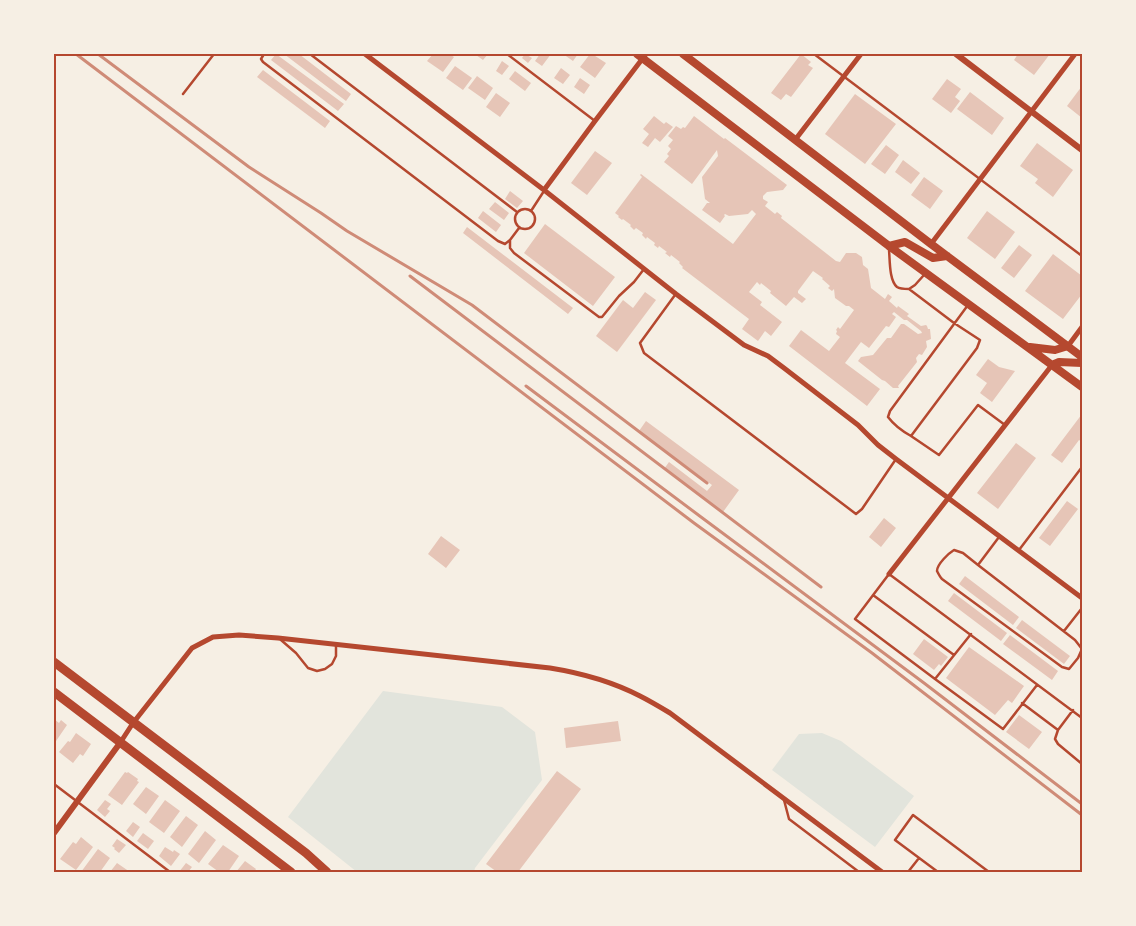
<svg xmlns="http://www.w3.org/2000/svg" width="1136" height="926" font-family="'Alegreya Sans',sans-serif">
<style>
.green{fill:#e2e4dc}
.building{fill:#e6c5b7}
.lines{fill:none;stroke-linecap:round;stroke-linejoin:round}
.service{stroke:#b5482f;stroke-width:2.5}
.minor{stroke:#b5482f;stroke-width:5}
.tertiary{stroke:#b5482f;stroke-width:6}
.secondary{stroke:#b5482f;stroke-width:8}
.primary{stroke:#b5482f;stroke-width:9}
.rail{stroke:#cf8b77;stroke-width:3}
.neatline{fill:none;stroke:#b5482f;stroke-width:2}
</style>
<rect width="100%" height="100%" fill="#f6efe4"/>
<!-- green -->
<path class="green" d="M383 691 502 707 535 732 542 780 475 868 474 872H357L288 817Z
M822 733 841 741 914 796 875 847 772 770 799 734Z"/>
<!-- building -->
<path class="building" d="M276 54 344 104 338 111 271 60Z
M284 54H299L351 94 346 101Z
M433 54H449L454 57 443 72 427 61Z
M478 54H488L483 60 476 55Z
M525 54 532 58 528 63 522 58Z
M540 54H551L542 66 535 61Z
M563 54H578L573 61Z
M590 54H592L606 63 595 78 580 67Z
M801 54 811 62 808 65 813 68 791 97 786 94 781 100 771 93Z
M1018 54H1050L1034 75 1014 60Z
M502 61 509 66 502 75 496 71Z
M455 66 472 78 463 90 446 78Z
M561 68 570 75 563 84 554 78Z
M263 70 330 121 325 128 257 77Z
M515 71 531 83 525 91 509 79Z
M477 76 493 88 485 100 468 88Z
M580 78 590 85 584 94 574 87Z
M947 79 961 89 955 97 960 101 951 113 932 99Z
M1082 86V118L1067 106Z
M970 92 1004 118 992 135 957 109Z
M496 93 510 103 500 117 486 107Z
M855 94 896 124 865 164 825 134Z
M654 116 664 124 666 122 673 127 660 142 655 138 648 147 642 143 649 134 643 129Z
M694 116 724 139 725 138 787 185 783 190 767 192 763 196V199L768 202 765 206 775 214 777 212 782 216 781 218 836 261 840 262 846 253H856L862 257 863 265 868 269 871 288 885 299 888 294 892 297 889 301 897 308 898 306 909 314 907 316 921 326 926 325 927 326 928 329H930L931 339 926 341 927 347 922 355 919 354 916 358 917 362 898 386 899 388H893L885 381 882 380 858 361 861 357 873 355 887 338H891L901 324H904L918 334 922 333 921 331 907 320H904L894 312 892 314 896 317 889 327 886 326 869 348 861 342 845 363 880 389 867 406 789 346 801 330 829 351 840 337 836 334 837 331 836 330 838 327 840 329 854 310 849 306H846L835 298 834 289 832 291 828 288 830 286 822 279 823 278 813 271 798 291V293L806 299 802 303 794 297 786 306 770 293 771 291 761 283 760 285 757 282 749 292 762 302 760 305 782 322 771 336 765 331 758 341 742 329 749 319 682 268 683 267 679 263 680 262 671 255 670 257 665 253 667 252 659 246 658 248 654 245 655 243 647 237 646 239 642 235 643 233 636 228 634 230 630 226 631 225 623 219 622 220 618 217 619 216 615 213 642 177 640 175 641 174 733 244 756 214 752 210 748 214 729 216 725 214 724 215 725 216 720 223 702 210 707 203H710L705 199 702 177 718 156 717 150 692 184 664 162 669 156 667 154 671 149 668 146 673 140 668 136 676 126 681 129 683 127 685 128Z
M1037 143 1073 170 1053 197 1035 183 1038 179 1020 166Z
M886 145 899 155 885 174 871 164Z
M595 151 612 163 587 195 571 183Z
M903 160 920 173 911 184 895 172Z
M924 177 943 191 930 209 911 195Z
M510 191 523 201 517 208 505 199Z
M495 202 509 213 504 220 489 209Z
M483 211 501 225 496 232 478 218Z
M987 211 1015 232 995 259 967 238Z
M545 224 615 277 593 306 524 253Z
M467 227 573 308 568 314 463 233Z
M1019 245 1032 255 1014 278 1001 268Z
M1053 254 1082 276V294L1063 319 1025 291Z
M645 292 656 300 617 352 596 336 623 300 633 308Z
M988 359 999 367 1015 371 992 402 980 393 987 383 976 375Z
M1082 414V442L1079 440 1062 463 1051 455Z
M646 421 739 490 723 512 664 469 669 462 707 491 712 485 639 431Z
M1016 443 1036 458 998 509 977 493Z
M1067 501 1078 509 1050 546 1039 538Z
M884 518 896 528 881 547 869 537Z
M441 536 460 550 446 568 428 554Z
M965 576 1019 617 1013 625 959 584Z
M954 593 1007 633 1001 641 948 601Z
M1022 620 1070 656 1064 664 1016 628Z
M1010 635 1058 671 1052 680 1003 644Z
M924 639 948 657 941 666 939 664 934 670 913 654Z
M969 647 1024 686 1012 703 1008 700 995 715 946 678Z
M1019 715 1042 732 1029 749 1006 732Z
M54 719 59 723 61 720 67 725 54 744Z
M618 721 621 741 566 748 564 728Z
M76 733 91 744 83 756 80 754 73 763 59 752 68 741 70 742Z
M557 771 581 789 518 872H497L486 864Z
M125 772 127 773 128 772 138 779 137 781 139 782 122 805 108 795Z
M146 787 159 796 146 814 133 804Z
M105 800 111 804 107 809 110 811 105 817 97 810Z
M165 800 180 811 164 833 149 822Z
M186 816 198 825 182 847 170 837Z
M133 822 140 827 133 837 126 831Z
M205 831 216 840 199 863 188 854Z
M143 833 154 841 148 849 137 841Z
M81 837 93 847 76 870 60 859 73 842 76 844Z
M117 839 126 845 119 853 114 849 115 848 112 846Z
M223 845 239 856 228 872H219L208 864Z
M165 847 173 852 174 850 180 854 171 866 159 856Z
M98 849 110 858 100 872H81Z
M245 861 256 869 254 872H236Z
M117 863 130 872H110Z
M186 863 192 867 188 872H179Z"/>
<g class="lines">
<!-- service -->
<path class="service" d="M264 54 261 59 263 62 498 241 505 244 510 240 519 228
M310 54 517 212
M507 54 595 121
M814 54 1082 256
M183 94 214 54
M515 219a10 10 0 1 1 20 0a10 10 0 1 1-20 0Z
M531 211 544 191
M510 240V248L514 253 599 317H602L619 296 634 282 644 269
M889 250C890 260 889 280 897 287 900 289 905 289 909 289L954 323 980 340 977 348 911 436C902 431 894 425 888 417L890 411C916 376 942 340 968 305
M909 289 915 285 924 275
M675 295 640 343 644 353 856 514 862 509 896 459
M911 436 939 455 978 405 1005 425
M1019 550 1082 467
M978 565 1075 640 1082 649 1078 658 1069 669 1062 667 942 579C940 577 938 573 937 571 937 564 949 553 954 550L963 553 978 565 999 537
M873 595 954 655
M1064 631 1082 608
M971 634 935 679 855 619 889 574 1082 718
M281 640 296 653 308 668 317 671 325 669 332 664 336 656V645
M935 679 1003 729 1037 685
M1022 703 1058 730 1073 710
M1058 730 1055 739 1058 744 1082 764
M54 784 170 872
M784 800 789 819 859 872
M908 872 919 858
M938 872 895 840 913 815 989 872"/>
<!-- minor -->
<path class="minor" d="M365 54 544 190 676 294 744 345 768 356 784 368 858 425 878 445 896 459 1082 598
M795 140 861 54
M544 190 595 121 646 54
M931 244 1075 54
M1068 346 1082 327
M889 574 1052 365
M120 743 133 723 192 648 213 637 239 635 278 638 550 668C581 673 611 681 640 696 650 701 660 707 670 713L882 872"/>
<!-- tertiary -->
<path class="tertiary" d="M956 54 1082 150
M54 833 120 743"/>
<!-- secondary -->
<path class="secondary" d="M637 54 889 246 1082 387
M683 54 931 244 1082 357
M889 246 905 242 933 258 947 256
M1030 347 1055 350 1068 346
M1052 365 1059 362 1082 363"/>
<!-- primary -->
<path class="primary" d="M54 662 306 853 327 872
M54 692 291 872"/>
<!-- rail -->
<path class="rail" d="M76 54 694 523 872 653 1082 815
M98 54 249 167 321 213 347 231 472 305 707 483
M410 276 821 587
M526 386 701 517 924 683 1082 804"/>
</g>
<!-- border -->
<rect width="1136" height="926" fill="none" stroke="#f6efe4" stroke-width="110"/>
<rect x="55" y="55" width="1026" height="816" class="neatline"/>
</svg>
